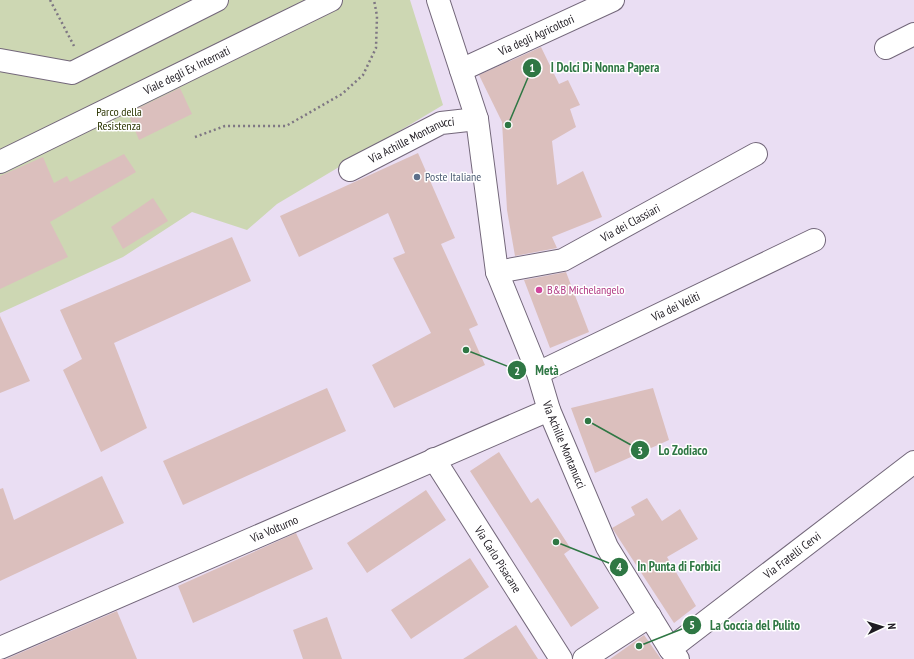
<svg xmlns="http://www.w3.org/2000/svg" width="914" height="659" font-family="'PT Sans Narrow',sans-serif">
<style>
.green{fill:#cdd7b3}
.building{fill:#dbbfbd}
.lines{fill:none;stroke-linecap:round;stroke-linejoin:round}
.minor-casing{stroke:#73677a;stroke-width:24}
.path{stroke:#7e7683;stroke-width:2.5;stroke-dasharray:2 3;stroke-linecap:butt}
.minor{stroke:#fff;stroke-width:22}
.service-dot{fill:#5c6f8a;stroke:#fff;stroke-width:1.5}
.hotel-dot{fill:#d1479c;stroke:#fff;stroke-width:1.5}
.labels{text-anchor:middle;stroke-width:3;stroke-linejoin:round;paint-order:stroke}
.street-label{font-size:12px;fill:#1f1b22;stroke:#fff}
.park-label{font-size:12px;fill:#2f3906;stroke:#fff}
.service-label{font-size:12px;fill:#4e5e75;stroke:#fff;text-anchor:start}
.hotel-label{font-size:12px;fill:#b23c85;stroke:#fff;text-anchor:start}
.leader{fill:none;stroke:#2f7744;stroke-width:1.5}
.callout-dot{fill:#2f7744;stroke:#fff;stroke-width:1.5}
.mark-label{font-size:12px;text-anchor:middle;font-weight:bold;fill:#fff}
.callout-label{font-size:13px;text-anchor:middle;font-weight:bold;fill:#2f7744;stroke:#fff;stroke-width:3;stroke-linejoin:round;paint-order:stroke}
</style>
<rect width="100%" height="100%" fill="#eadef3"/>
<!-- green -->
<path class="green" d="M0 0H410L443 105 277 204 247 230 192 212 123 257 0 313Z"/>
<!-- building -->
<path class="building" d="M541 47 559 84 568 80 580 105 570 109 576 127 552 141 557 185 583 171 602 217 552 237 557 248 515 256 507 210 502 122 479 75Z
M180 88 192 114 139 140 128 113Z
M418 153 455 238 441 244 478 325 469 329 485 365 394 408 372 365 431 333 393 258 405 253 388 213 299 257 280 216Z
M124 154 136 172 50 222 68 257 0 289V176L43 157 54 183 67 176 70 182Z
M153 198 168 221 123 249 111 227Z
M232 237 251 281 114 343 147 428 101 452 63 370 82 359 60 310Z
M566 272 589 332 550 348 524 280Z
M0 316 30 381 0 393Z
M327 388 346 431 183 505 163 461Z
M653 388 669 440 595 473 571 408Z
M499 452 531 503 538 498 571 549 564 554 599 608 571 627 470 471Z
M102 476 124 523 0 581V489L3 488 14 520Z
M426 490 446 520 367 573 347 543Z
M647 498 662 521 680 509 698 539 667 557 696 606 674 623 612 528 635 515 631 507Z
M296 533 313 569 193 623 178 586Z
M470 558 489 587 411 639 391 610Z
M117 611 137 659H6Z
M327 617 342 659H303L293 630Z
M516 625 538 659H463Z
M644 635 661 659H610L637 640Z"/>
<g class="lines">
<!-- minor casing -->
<g class="minor-casing">
<g id="minor">
<path id="s1" d="M438 0 477 119 497 272 538 373 549 410 607 547 670 649 678 659"/>
<path d="M886 48 914 34"/>
<path d="M0 60 72 73 217 0"/>
<path id="s2" d="M461 70 613 0"/>
<path id="s3" d="M0 162 331 0"/>
<path id="s4" d="M350 170 441 123 477 119"/>
<path id="s5" d="M497 272 563 260 756 154"/>
<path id="s6" d="M538 373 814 240"/>
<path id="s7" d="M434 459 561 659"/>
<path id="s8" d="M0 648 549 410"/>
<path id="s9" d="M670 649 914 462"/>
<path d="M584 659 650 616"/>
</g>
</g>
<!-- path -->
<path class="path" d="M50 0 74 46
M195 137 225 126H286L342 94 363 75 376 48 377 16 374 0"/>
<!-- minor -->
<use href="#minor" class="minor"/>
</g>
<!-- markers -->
<circle class="service-dot" cx="417" cy="177" r="4"/>
<circle class="hotel-dot" cx="539" cy="290" r="4"/>
<g class="labels">
<!-- street labels -->
<g class="street-label">
<text dy="4" stroke="none"><textPath href="#s2" startOffset="83">Via degli Agricoltori</textPath></text>
<text dy="4" stroke="none"><textPath href="#s3" startOffset="208">Viale degli Ex Internati</textPath></text>
<text dy="4" stroke="none"><textPath href="#s4" startOffset="69">Via Achille Montanucci</textPath></text>
<text dy="4" stroke="none"><textPath href="#s5" startOffset="144">Via dei Classiari</textPath></text>
<text dy="4" stroke="none"><textPath href="#s6" startOffset="153">Via dei Veliti</textPath></text>
<text dy="4" stroke="none"><textPath href="#s1" startOffset="465">Via Achille Montanucci</textPath></text>
<text dy="4" stroke="none"><textPath href="#s8" startOffset="299">Via Volturno</textPath></text>
<text dy="4" stroke="none"><textPath href="#s9" startOffset="154">Via Fratelli Cervi</textPath></text>
<text dy="4" stroke="none"><textPath href="#s7" startOffset="119">Via Carlo Pisacane</textPath></text>
</g>
<!-- park labels -->
<g class="park-label">
<text x="119" y="116">Parco della<tspan x="119" dy="14">Resistenza</tspan></text>
</g>
<!-- service labels -->
<g class="service-label">
<text x="425" y="181">Poste Italiane</text>
</g>
<!-- hotel labels -->
<g class="hotel-label">
<text x="547" y="294">B&amp;B Michelangelo</text>
</g>
</g>
<!-- callouts -->
<path class="leader" d="M508 125L532 68M466 350L517 370M588 421L640 450M556 542L619 567M639 646L692 625"/>
<g class="callout-dot">
<circle cx="508" cy="125" r="4"/>
<circle cx="466" cy="350" r="4"/>
<circle cx="588" cy="421" r="4"/>
<circle cx="556" cy="542" r="4"/>
<circle cx="639" cy="646" r="4"/>
<circle cx="532" cy="68" r="10"/>
<circle cx="517" cy="370" r="10"/>
<circle cx="640" cy="450" r="10"/>
<circle cx="619" cy="567" r="10"/>
<circle cx="692" cy="625" r="10"/>
</g>
<g class="mark-label">
<text x="532" y="72">1</text>
<text x="517" y="375">2</text>
<text x="640" y="455">3</text>
<text x="619" y="571">4</text>
<text x="692" y="629">5</text>
</g>
<g class="callout-label">
<text x="605" y="72">I Dolci Di Nonna Papera</text>
<text x="547" y="375">Metà</text>
<text x="683" y="455">Lo Zodiaco</text>
<text x="679" y="571">In Punta di Forbici</text>
<text x="755" y="630">La Goccia del Pulito</text>
</g>
<!-- north arrow -->
<g transform="translate(882 627) rotate(86)" stroke="#ffffff" stroke-width="3" paint-order="stroke">
<path d="M0-3L7 15L0 10L-7 15Z" fill="#1f1b22"/>
<text y="-6" font-size="11" font-weight="bold" text-anchor="middle" fill="#1f1b22">N</text>
</g>
</svg>
